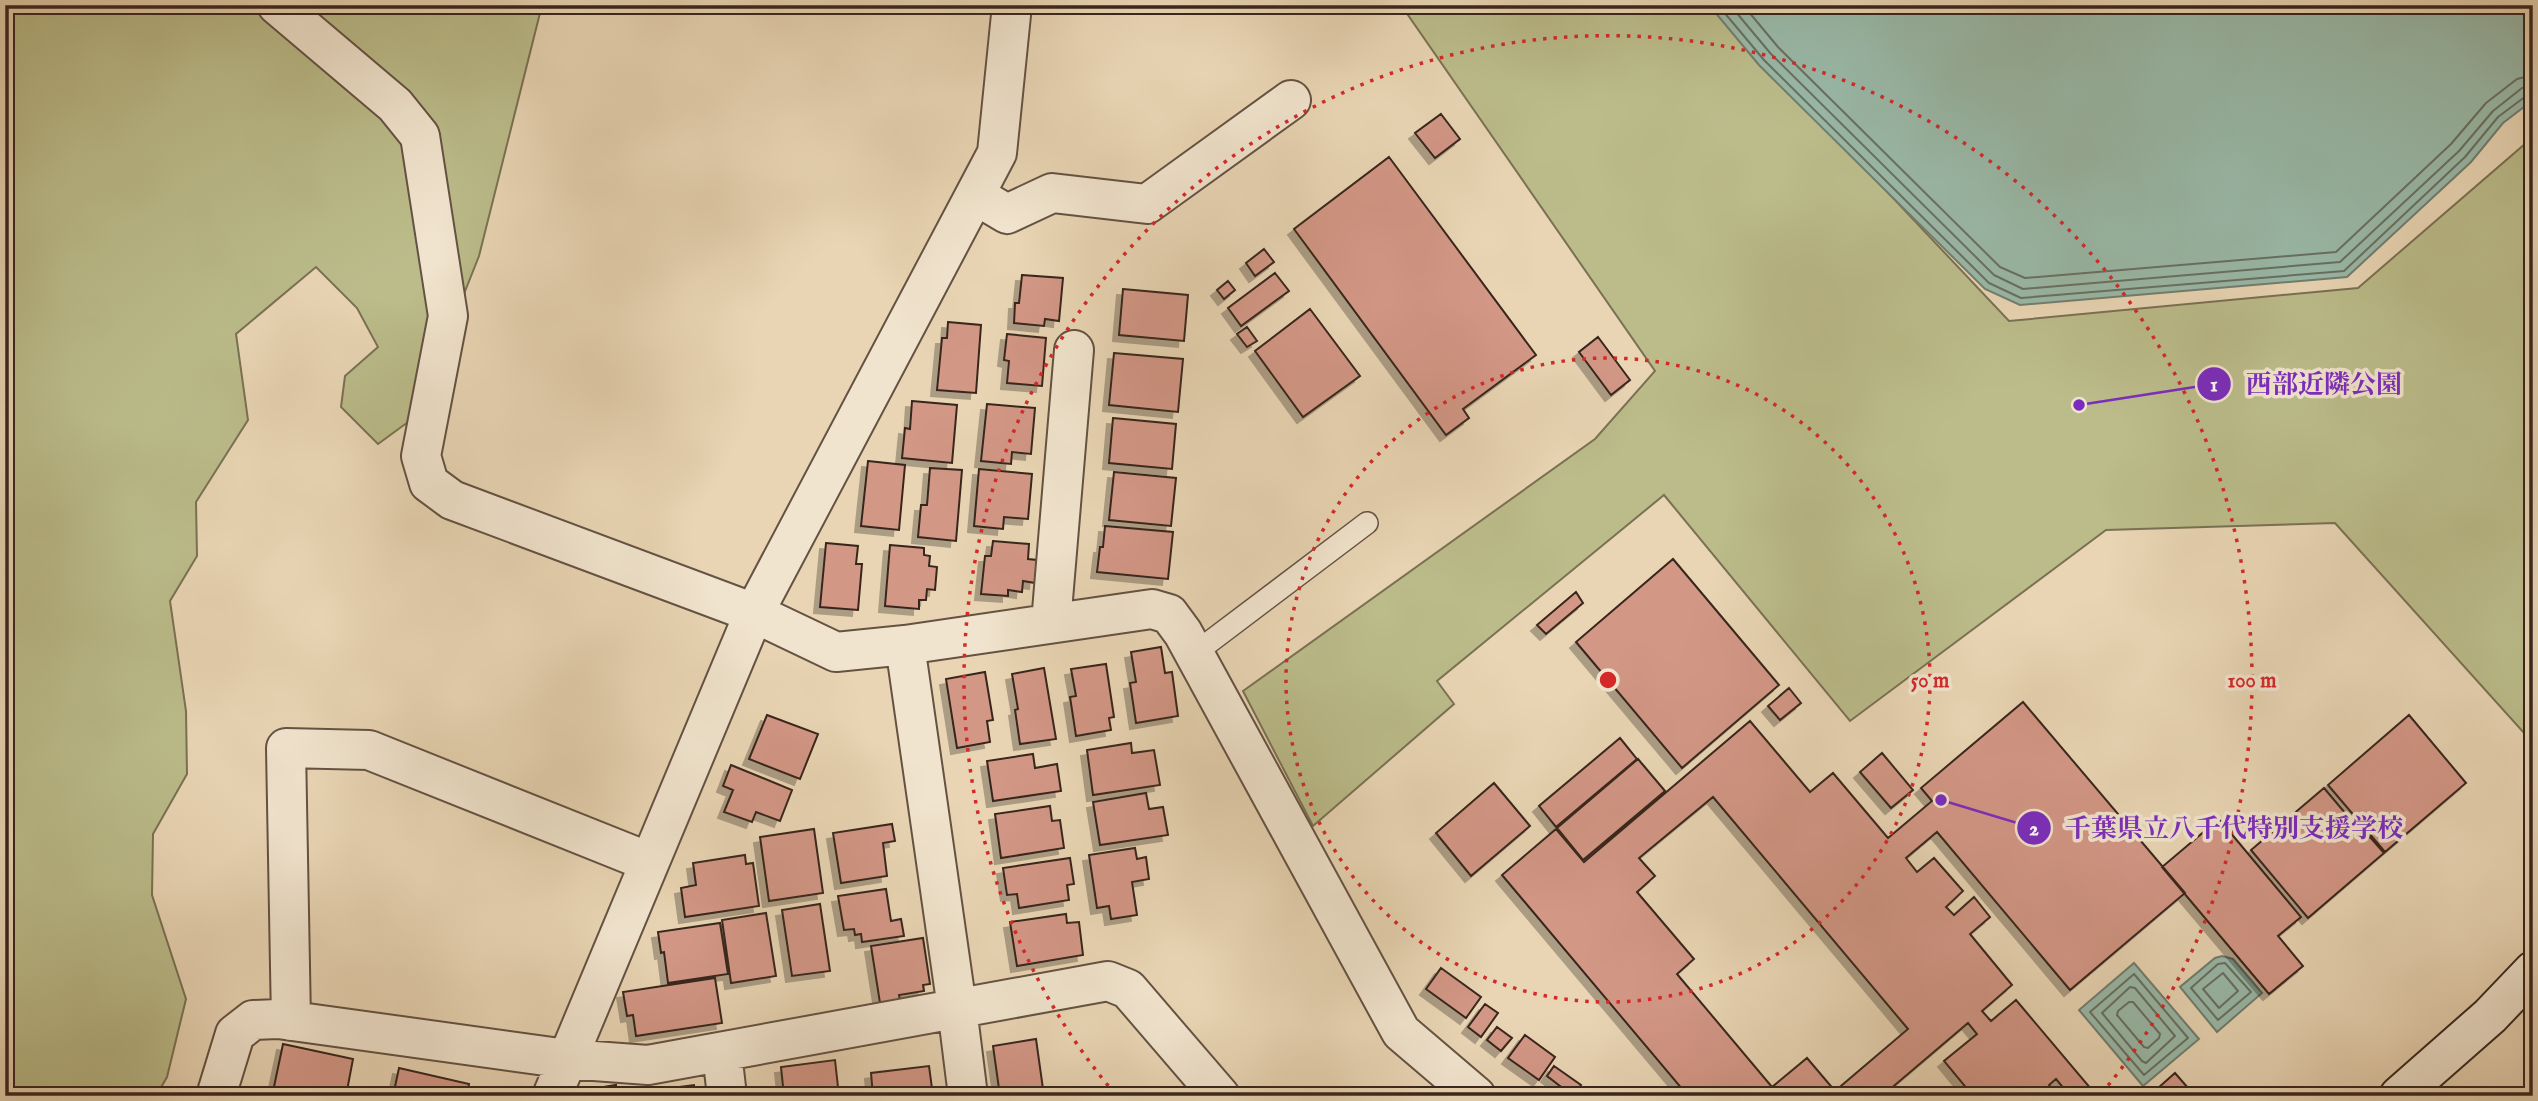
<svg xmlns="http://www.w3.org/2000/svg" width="2538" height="1101" font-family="'IM FELL English','Noto Serif JP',serif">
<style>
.green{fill:#bbbc8a;stroke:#7a7154;stroke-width:2}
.water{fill:#99b9a8;stroke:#727e70;stroke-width:2}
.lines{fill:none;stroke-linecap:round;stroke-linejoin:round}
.shore{stroke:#687062;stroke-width:2}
.building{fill:#d39786;stroke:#38261d;stroke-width:2;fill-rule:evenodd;filter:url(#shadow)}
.lane-casing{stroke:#645243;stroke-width:24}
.street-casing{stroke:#645243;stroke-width:42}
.secondary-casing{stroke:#38261d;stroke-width:42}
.lane{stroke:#f1e4ce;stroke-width:21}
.street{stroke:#f1e4ce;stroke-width:38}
.secondary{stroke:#f1e4ce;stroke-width:38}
.ring{fill:none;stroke:#d62828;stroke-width:3.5;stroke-dasharray:3.5 7}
.centre{fill:#d62828;stroke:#f1e4ce;stroke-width:3.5}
.ring-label{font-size:21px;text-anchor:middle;font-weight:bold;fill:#d62828;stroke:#f1e4ce;stroke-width:7;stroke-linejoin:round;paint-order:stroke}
.leader{fill:none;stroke:#7b2cbf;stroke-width:2.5}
.callout-dot{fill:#7b2cbf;stroke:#f1e4ce;stroke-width:2.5}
.mark-label{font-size:21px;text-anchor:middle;font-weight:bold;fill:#fff}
.callout-label{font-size:26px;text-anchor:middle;font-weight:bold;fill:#7b2cbf;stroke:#f1e4ce;stroke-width:7;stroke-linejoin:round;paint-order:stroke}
</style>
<defs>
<filter id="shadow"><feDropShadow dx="-6" dy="6" stdDeviation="0" flood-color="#0004"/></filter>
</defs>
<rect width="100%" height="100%" fill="#e9d5b4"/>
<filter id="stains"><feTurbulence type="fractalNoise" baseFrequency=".00286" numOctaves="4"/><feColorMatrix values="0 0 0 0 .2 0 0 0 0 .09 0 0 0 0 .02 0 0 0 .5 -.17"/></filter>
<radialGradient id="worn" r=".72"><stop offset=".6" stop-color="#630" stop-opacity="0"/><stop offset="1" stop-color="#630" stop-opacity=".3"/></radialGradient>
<!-- green -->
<path class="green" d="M5 5H268L317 58 410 145 434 315 415 417 378 444 341 407 345 376 378 347 357 308 316 267 236 334 248 420 196 502 197 556 170 601 186 711 187 774 153 834 152 895 186 999 167 1077 156 1096H5Z
M293 5H542L479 256 456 314 438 189Z
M1401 5H1711L2009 321 2358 288 2533 137V743L2335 523 2106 530 1850 721 1664 495 1437 681 1454 704 1313 826 1243 691 1595 439 1655 371Z"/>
<!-- water -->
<path class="water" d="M1709 5H2533V100L2503 123 2471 162 2347 277 2020 305 1985 289 1759 65Z
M2222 956 2233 959 2262 993 2217 1032 2180 987 2215 958Z
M2134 963 2199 1039 2143 1086 2079 1010Z"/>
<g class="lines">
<!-- shore -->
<path class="shore" d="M1718 5 1764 60 1989 283 2021 298 2344 271 2465 157 2498 117 2526 96 2533 95
M1730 5 1771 54 1994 275 2023 289 2340 262 2459 151 2493 111 2522 88 2533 86
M1743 5 1778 47 2000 267 2025 278 2336 252 2451 144 2486 103 2517 79 2533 75
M2225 963 2251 992 2218 1020 2191 988 2218 964Z
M2223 973 2238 991 2219 1008 2203 989Z
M2134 974 2188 1038 2144 1075 2090 1012Z
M2130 987 2135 988 2175 1036 2146 1063 2142 1061 2102 1013Z
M2129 1002H2133L2160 1034 2159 1038 2148 1048 2144 1047 2117 1015 2118 1011Z"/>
</g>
<!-- building -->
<path class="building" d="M1441 114 1460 139 1435 158 1415 133Z
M1389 157 1536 355 1463 409 1469 418 1446 435 1294 229Z
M1264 249 1274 262 1255 276 1246 263Z
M1275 273 1289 291 1241 326 1228 308Z
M1022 275 1063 278 1059 321 1045 319 1044 326 1014 323 1015 303H1019Z
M1228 281 1235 290 1224 299 1217 290Z
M1123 289 1188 295 1184 341 1119 335Z
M1310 309 1360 376 1303 417 1255 351Z
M948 322 981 325 976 393 937 390 942 338H947Z
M1247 327 1257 341 1247 347 1237 334Z
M1007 334 1046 338 1042 386 1007 383 1009 361 1004 360Z
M1598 337 1630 380 1611 395 1579 352Z
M1114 353 1183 359 1178 412 1109 405Z
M912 401 957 405 952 463 902 458 905 428 910 429Z
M987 404 1035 408 1031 454 1012 452 1011 464 981 461Z
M1113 418 1176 424 1172 469 1109 463Z
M868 461 905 465 899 530 861 526Z
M930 468 962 470 956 541 918 537 921 505H927Z
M979 469 1032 474 1028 519 1004 517 1003 529 974 526Z
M1114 472 1176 478 1171 526 1109 520Z
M1105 526 1173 532 1168 579 1097 572 1100 547H1103Z
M993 541 1029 544 1028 559 1037 560 1035 583 1023 581 1022 592 1008 590V596L981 594 985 556H991Z
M826 543 858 546 856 564H862L858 610 820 607Z
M890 545 924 548V555L930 556 929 566 937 567 935 590 927 589 926 600H919V609L885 606Z
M1673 559 1779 685 1682 768 1576 642Z
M1576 592 1583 603 1546 634 1537 625Z
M1161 647 1165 673 1172 672 1178 716 1136 723 1130 683 1136 682 1131 652Z
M1106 664 1114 717 1109 718 1111 730 1076 736 1070 697 1076 696 1071 669Z
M1044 668 1056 739 1020 744 1015 710 1018 709 1012 674Z
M985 672 993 720 987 721 990 742 957 748 946 679Z
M1789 688 1801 703 1780 720 1768 706Z
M2023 702 2185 893 2070 990 1937 832 1906 858 1917 872 1934 858 1963 891 1946 907 1954 915 1974 897 1990 917 1970 934 2012 985 1982 1011 1991 1021 2016 1000 2097 1096H2070L2056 1079 2049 1085 2058 1096H1973L1944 1061 1977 1034 1968 1023 1882 1096H1688L1502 875 1556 829 1584 862 1750 721 1810 792 1833 773 1888 838 1932 801 1921 788ZM1713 797 1908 1029 1835 1091 1807 1058 1772 1087 1677 974 1694 959 1637 892 1655 876 1639 858Z
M767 715 818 734 800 779 749 759Z
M2409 715 2466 783 2385 852 2328 785Z
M1620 738 1637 759 1556 827 1539 806Z
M1131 743 1132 753 1154 750 1160 785 1093 795 1087 750Z
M1882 753 1913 790 1891 808 1860 772Z
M1033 754 1035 768 1057 764 1061 791 993 801 987 761Z
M1638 759 1665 791 1583 860 1557 828Z
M731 765 792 790 780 821 756 812 752 822 724 812 733 790 723 786Z
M1494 783 1530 826 1471 876 1436 833Z
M2324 788 2367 839 2370 837 2384 853 2308 918 2251 850Z
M1146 793 1149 809 1163 807 1168 835 1100 845 1093 802Z
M1050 806 1052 821 1060 820 1064 848 1001 858 995 814Z
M2219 819 2301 917 2278 936 2303 966 2269 994 2162 867Z
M892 824 895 841 883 843 887 876 841 883 833 833Z
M814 829 823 893 769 901 760 837Z
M1135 848 1137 859 1146 857 1149 879 1132 882 1137 915 1111 919 1109 906 1097 908 1089 855Z
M745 855 746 864 753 863 759 906 685 917 681 888 696 885 693 863Z
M1070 858 1074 884 1067 885 1069 900 1019 908 1017 894 1007 895 1003 868Z
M886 889 891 921 901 919 904 936 862 942 861 934 855 935 854 929 844 930 838 896Z
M820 904 830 971 792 976 782 910Z
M766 913 776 976 731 983 722 920Z
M1066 914 1067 923 1079 922 1083 955 1017 966 1010 922Z
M720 923 728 974 668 983 664 952 661 953 658 932Z
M923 938 930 984 923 985 924 991 899 995 900 1000 880 1003 871 946Z
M1441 968 1481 997 1466 1018 1426 989Z
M715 978 722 1023 636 1036 633 1015 627 1016 623 992Z
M1485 1004 1498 1013 1481 1037 1468 1027Z
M1497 1027 1512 1038 1501 1051 1487 1040Z
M1525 1035 1555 1057 1539 1080 1508 1058Z
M1036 1039 1044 1096H1000L993 1046Z
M283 1044 353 1059 346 1096H272Z
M835 1060 839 1096H784L781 1067Z
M929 1066 933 1096H873L871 1073Z
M1554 1066 1581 1085 1573 1096 1547 1076Z
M399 1068 469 1084 467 1096H393Z
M2175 1073 2195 1096H2149Z
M616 1085 617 1096H580L579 1091Z
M694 1085 695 1096H656L655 1090Z"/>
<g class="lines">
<!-- lane casing -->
<g class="lane-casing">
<path id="lane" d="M1195 653 1367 523"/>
</g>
<!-- street casing -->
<g class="street-casing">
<path id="street" d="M277 5 395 105 420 136 448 316 421 456 429 483 452 500 754 613 836 652 905 645 1152 609 1169 614 1183 633 1401 1032 1476 1096
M975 195 1007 214 1052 193 1147 204 1291 100
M1051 623 1074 350
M905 645 957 1008 968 1096
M291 1021 286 748 369 750 649 862
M722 1053 727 1096
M216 1096 235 1034 253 1020 278 1019 567 1059 648 1065 1108 981 1128 989 1220 1096
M552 1096 754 613 997 153 1012 5"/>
</g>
<!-- secondary casing -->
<g class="secondary-casing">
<path id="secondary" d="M2399 1096 2490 1016 2533 971"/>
</g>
<!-- lane -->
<use href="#lane" class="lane"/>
<!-- street -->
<use href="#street" class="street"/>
<!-- secondary -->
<use href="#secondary" class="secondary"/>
</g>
<!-- distance rings -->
<g class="ring">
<circle cx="1608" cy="680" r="322"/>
<path d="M1115 1094A644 644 0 1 1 2101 1094"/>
</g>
<circle cx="1608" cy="680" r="10" class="centre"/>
<g class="ring-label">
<text x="1930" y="687">50 m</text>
<text x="2252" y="687">100 m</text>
</g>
<!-- callouts -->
<path class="leader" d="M2079 405L2214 384M1941 800L2034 828"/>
<g class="callout-dot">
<circle cx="2079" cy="405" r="7"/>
<circle cx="1941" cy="800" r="7"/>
<circle cx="2214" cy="384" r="18"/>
<circle cx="2034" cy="828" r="18"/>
</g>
<g class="mark-label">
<text x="2214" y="391">1</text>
<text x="2034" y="835">2</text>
</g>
<g class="callout-label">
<text x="2324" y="393">西部近隣公園</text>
<text x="2234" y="837">千葉県立八千代特別支援学校</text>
</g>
<!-- margin -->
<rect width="2538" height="1101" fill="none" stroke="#e9d5b4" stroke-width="28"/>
<rect x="7" y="7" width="2524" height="1087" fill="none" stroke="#38261d" stroke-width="3.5"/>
<rect x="14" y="14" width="2510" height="1073" fill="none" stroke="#38261d" stroke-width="2"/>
<rect width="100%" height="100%" filter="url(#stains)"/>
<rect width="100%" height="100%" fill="url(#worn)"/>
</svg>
